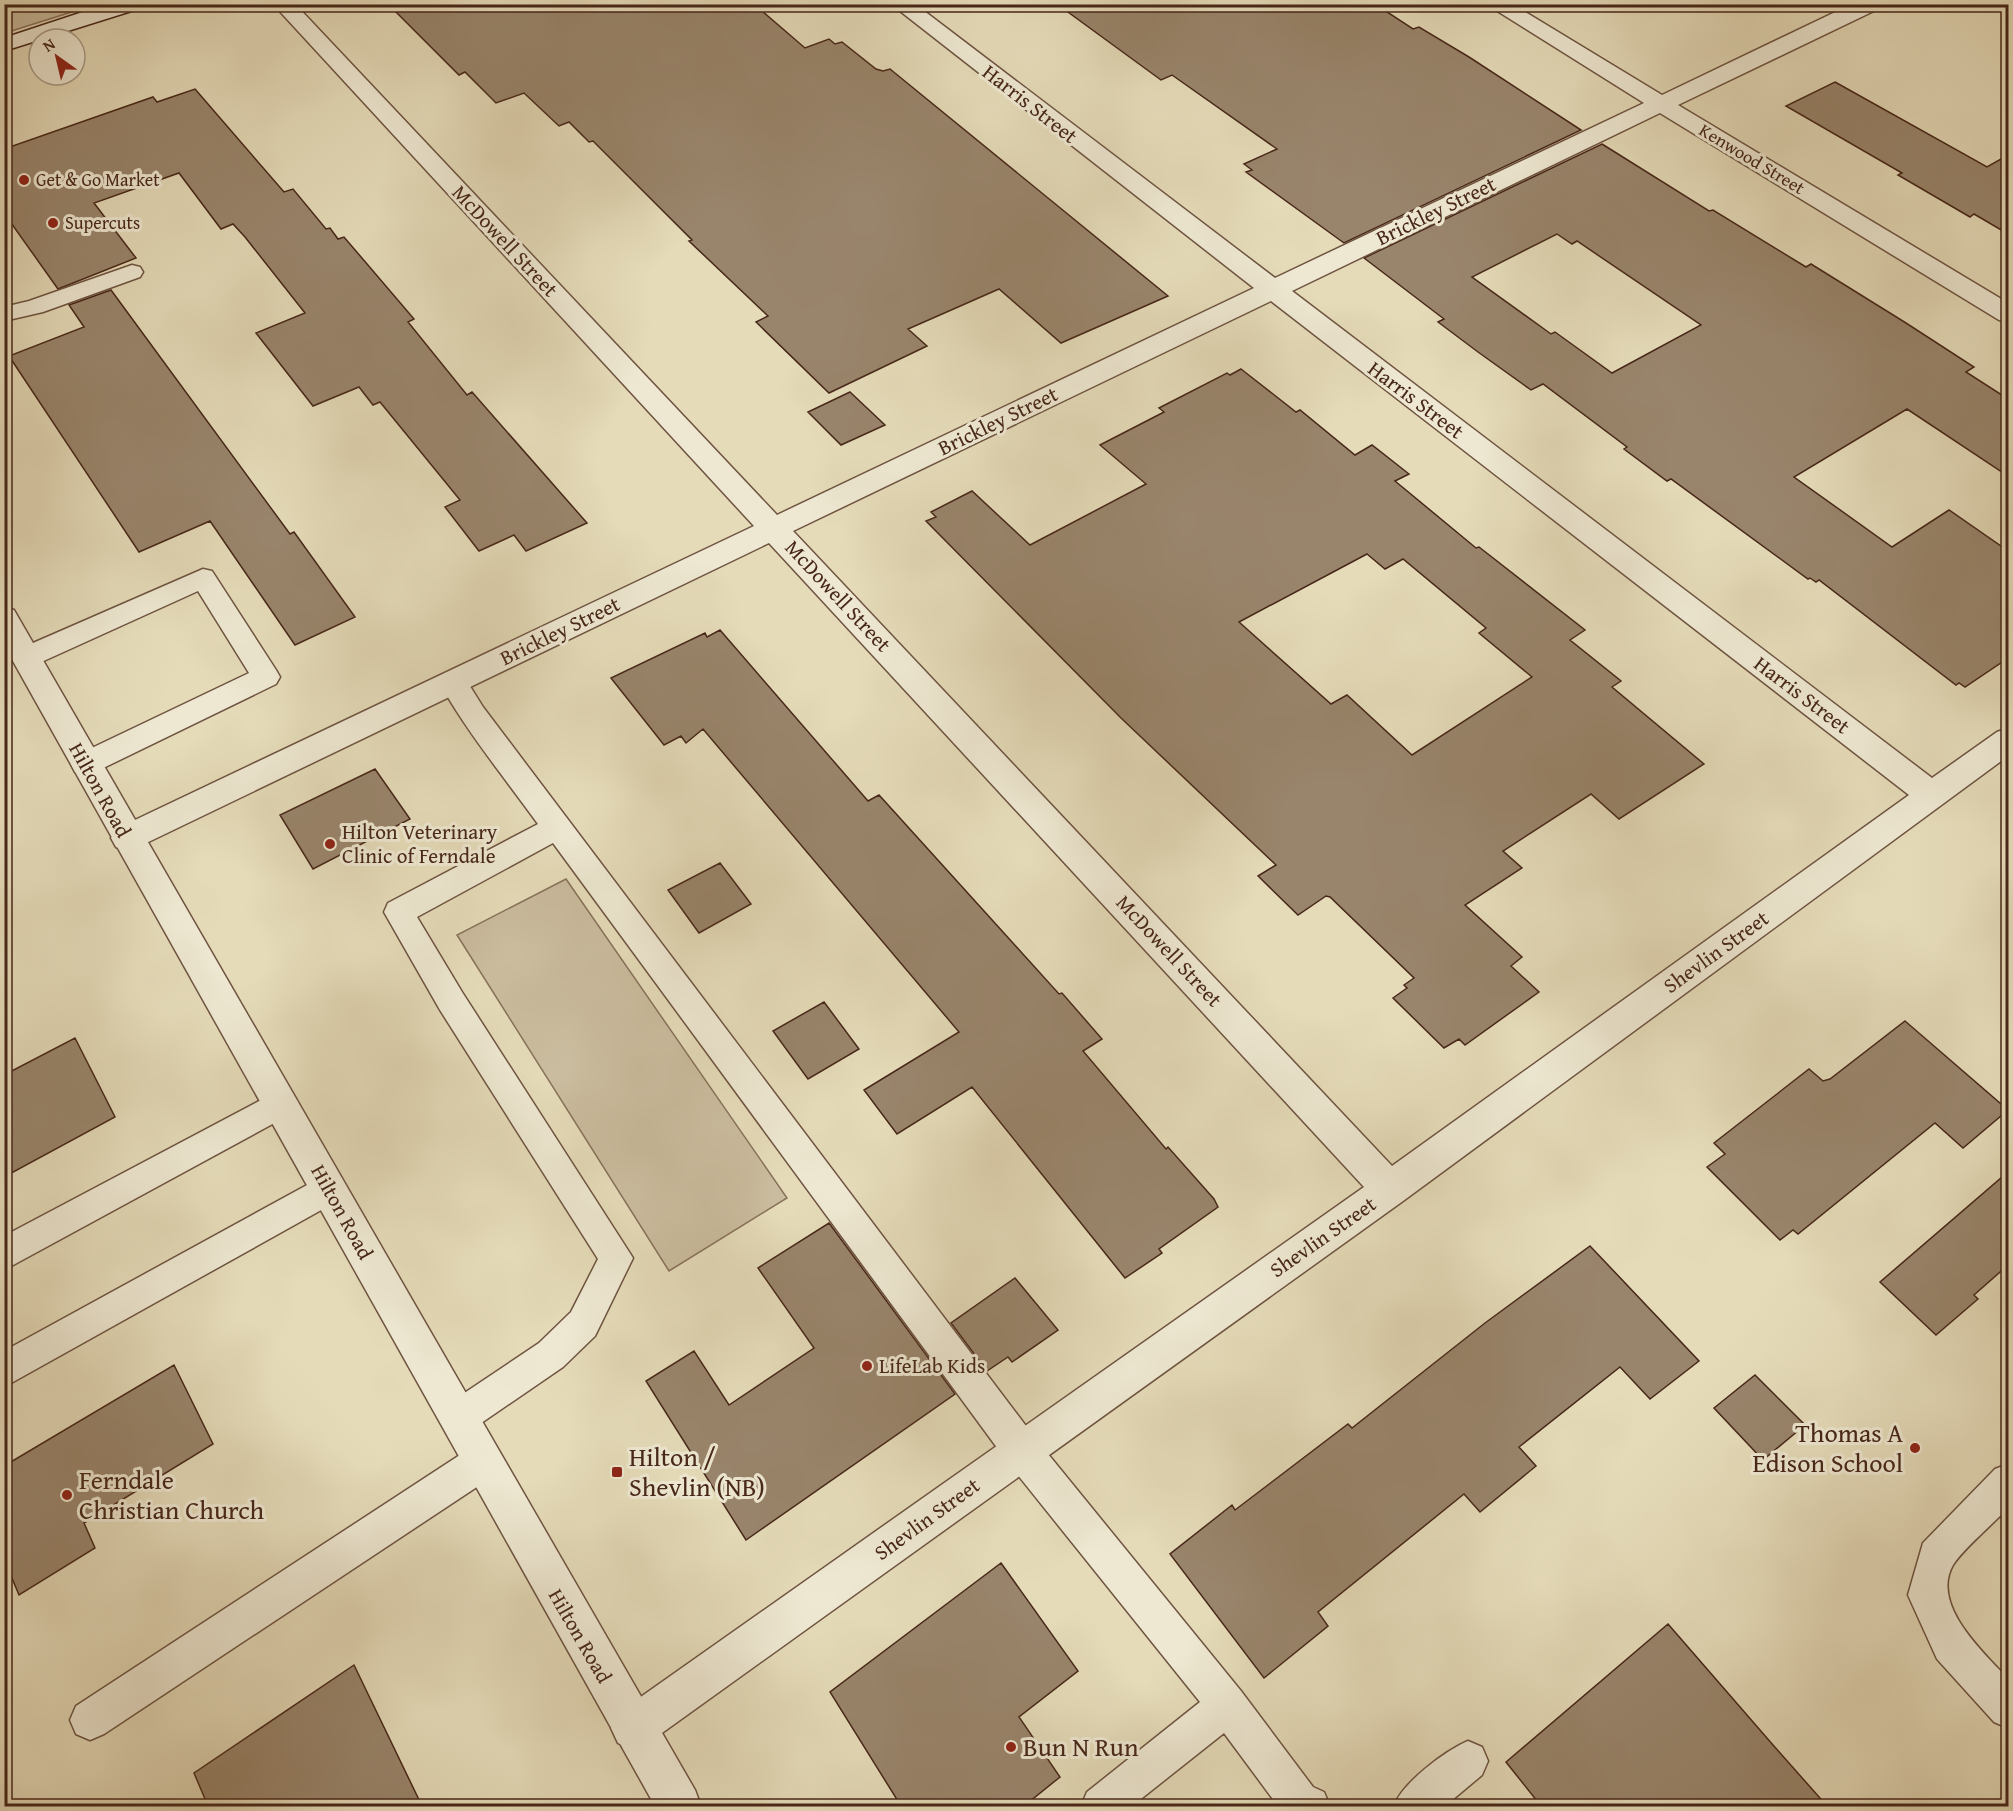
<svg xmlns="http://www.w3.org/2000/svg" width="2013" height="1811" font-family="'Gentium Book Plus',serif">
<style>
.green{fill:#cabc9e;stroke:#88725c;stroke-width:1.5}
.building{fill:#99856c;stroke:#472719;stroke-width:1.5;fill-rule:evenodd}
.lines{fill:none;stroke-linecap:round;stroke-linejoin:round}
.service-casing{stroke:#6e5441;stroke-width:3}
.minor-casing{stroke:#6e5441;stroke-width:3}
.tertiary-casing{stroke:#6e5441;stroke-width:3}
.secondary-casing{stroke:#472719;stroke-width:3}
.service{fill:#eee8d2;fill-rule:evenodd}
.minor{fill:#eee8d2;fill-rule:evenodd}
.tertiary{fill:#eee8d2;fill-rule:evenodd}
.secondary{fill:#eee8d2;fill-rule:evenodd}
.poi-dot{fill:#8f2418;stroke:#eee8d2;stroke-width:2}
.labels{text-anchor:middle;stroke-width:6;stroke-linejoin:round;paint-order:stroke}
.far-street-label{font-size:18px;fill:#472719;stroke:#eee8d2}
.far-poi-label{font-size:18px;fill:#472719;stroke:#eee8d2;text-anchor:start}
.street-label{font-size:21px;fill:#472719;stroke:#eee8d2}
.poi-label{font-size:21px;fill:#472719;stroke:#eee8d2;text-anchor:start}
.near-poi-label{font-size:26px;fill:#472719;stroke:#eee8d2;text-anchor:start}
</style>
<rect width="100%" height="100%" fill="#e5dbb9"/>
<filter id="stains"><feTurbulence type="fractalNoise" baseFrequency=".00333" numOctaves="4"/><feColorMatrix values="0 0 0 0 .2 0 0 0 0 .09 0 0 0 0 .02 0 0 0 .5 -.17"/></filter>
<radialGradient id="worn" r=".72"><stop offset=".6" stop-color="#630" stop-opacity="0"/><stop offset="1" stop-color="#630" stop-opacity=".3"/></radialGradient>
<!-- green -->
<path class="green" d="M35 5V4L94 5 5 33V14Z
M566 879 787 1198 669 1271 457 935Z"/>
<!-- building -->
<path class="building" d="M388 4H754L805 48 829 39 835 44 842 42 876 69 883 71 890 69 1168 296 1061 343 999 289 908 329 927 346 829 393 756 322 768 316 689 241 692 240 593 141 589 142 569 122 559 126 524 93 496 103 465 72 459 75Z
M1057 4H1375L1413 29 1419 27 1469 57 1581 130 1344 243 1246 172 1252 170 1244 164 1277 149 1172 75 1161 80Z
M1835 82 1987 167 2008 155V234L1974 214 1970 217 1898 175 1902 173 1786 106Z
M195 89 284 192 293 189 326 229 330 228 338 239 344 237 414 319 408 322 467 395 472 392 587 523 526 551 514 535 479 551 445 507 460 500 380 402 373 405 359 387 313 406 256 333 305 313 245 237 233 224 221 229 179 173 94 203 136 258 58 289 4 213V149L153 97 157 102Z
M1602 144 1709 211 1713 210 1806 267 1811 264 1906 323 1974 367 1966 372 2008 399V476L1907 409 1794 477 1892 547 1949 510 2008 551V658L1965 687 1959 683 1956 685 1819 580 1816 582 1810 578 1808 579 1671 479 1667 481 1624 449 1627 447 1543 384 1531 390 1478 352 1438 322 1444 319 1364 258ZM1557 234 1572 244 1577 241 1701 325 1612 373 1555 332 1551 334 1472 277Z
M111 290 290 534 294 532 355 617 295 645 210 521 139 552 9 356 84 327 69 305Z
M1241 369 1296 412 1300 410 1355 455 1372 445 1409 474 1395 481 1476 548 1479 547 1585 630 1570 640 1621 681 1612 687 1704 764 1619 819 1591 794 1503 851 1522 868 1465 905 1522 957 1511 966 1539 992 1465 1045 1459 1039 1444 1048 1393 998 1407 988 1404 985 1414 978 1330 897 1326 896 1298 915 1258 876 1276 865 1121 718 926 521 936 517 931 512 972 491 1030 545 1146 484 1100 445 1164 412 1159 408 1227 373 1230 375ZM1367 554 1385 569 1403 559 1486 628 1479 633 1532 677 1412 755 1347 695 1331 704 1239 622Z
M850 392 885 425 841 445 808 412Z
M720 630 868 801 879 795 1059 994 1062 993 1102 1039 1083 1051 1166 1149 1168 1147 1214 1199 1218 1207 1159 1249 1162 1253 1125 1278 972 1087 897 1134 864 1090 959 1032 703 729 686 743 681 736 664 745 611 678 705 633 707 637Z
M375 769 410 819 313 869 280 815Z
M720 863 751 904 699 933 668 890Z
M824 1002 859 1049 808 1079 773 1031Z
M1905 1021 2008 1110 1963 1148 1935 1123 1798 1234 1793 1230 1780 1240 1707 1167 1725 1154 1714 1143 1809 1069 1823 1081 1830 1079Z
M75 1038 115 1117 4 1177V1075Z
M2008 1172V1265L1974 1295 1978 1299 1936 1335 1880 1282Z
M829 1223 955 1394 746 1540 646 1381 694 1351 729 1405 814 1348 758 1268Z
M1590 1246 1699 1361 1650 1399 1620 1367 1519 1447 1536 1466 1480 1512 1464 1494 1318 1612 1328 1626 1264 1678 1170 1554 1232 1505 1235 1510 1348 1424 1352 1428 1485 1323Z
M1015 1278 1058 1330 1012 1362 1008 1357 987 1371 951 1323Z
M174 1365 213 1444 84 1523 95 1548 19 1595 4 1559V1466Z
M1755 1375 1805 1425 1763 1460 1714 1408Z
M1001 1563 1078 1671 1019 1717 1060 1777 1024 1806H901L830 1692Z
M1668 1624 1773 1745 1827 1806H1541L1506 1762Z
M354 1665 422 1806H208L194 1773Z"/>
<g class="lines">
<!-- service casing -->
<g class="service-casing">
<path id="service" d="M132 265 140 267 143 272 140 277 43 312 4 321V307L29 301Z
M203 569 212 571 276 670 280 677 276 684 95 772 85 775 75 772 71 764 75 756 249 673 198 591 37 664 27 667 17 664 13 657 17 650Z
M453 672 463 675 483 707 1035 1438 1241 1691 1313 1787 1324 1792 1330 1806H1278L1224 1733 1132 1806H1081L1087 1792 1200 1702 1009 1464 553 843 417 917 462 992 633 1258 595 1336 563 1367 471 1430 458 1436 445 1430 440 1418 445 1406 539 1343 571 1312 598 1259 440 1010 384 912 388 903 538 824C504 777 467 732 439 682L443 675Z
M280 1090 291 1094 296 1104 291 1114 4 1270V1236Z
M329 1173 341 1177 346 1188 341 1199 4 1387V1351Z
M482 1444 495 1449 500 1462 495 1475 104 1734 90 1740 76 1734 70 1720 76 1706 469 1449Z
M2008 1464V1508C1994 1523 1963 1549 1953 1565 1930 1605 1984 1653 2008 1679V1728L1994 1722 1937 1659 1908 1595 1923 1543 1995 1469Z
M1468 1741 1482 1747 1488 1761 1482 1775 1445 1806H1394C1402 1783 1445 1751 1468 1741Z"/>
</g>
<!-- minor casing -->
<g class="minor-casing">
<path id="minor" d="M273 4H295L777 515 1254 288 891 4H915L1275 278 1644 103 1486 4H1512L1662 95 1852 4H1880L1878 9 1678 105 2008 303V322L1999 320 1660 113 1292 291 1932 778 1997 732 2008 728V756L1403 1201 648 1743 633 1750 618 1743 611 1728 618 1713 1364 1187 769 543 138 847 127 851 116 847 111 838 116 829 754 526ZM1271 301 1909 795 1392 1166 793 531Z"/>
</g>
<!-- tertiary casing -->
<g class="tertiary-casing">
<path id="tertiary" d="M4 607 14 610 695 1790 701 1806H655L4 645Z"/>
</g>
<!-- secondary casing -->
<g class="secondary-casing">
<path id="secondary" d="M107 4H140L138 9 4 51V38Z"/>
</g>
<!-- service -->
<use href="#service" class="service"/>
<!-- minor -->
<use href="#minor" class="minor"/>
<!-- tertiary -->
<use href="#tertiary" class="tertiary"/>
<!-- secondary -->
<use href="#secondary" class="secondary"/>
</g>
<!-- markers -->
<g class="poi-dot">
<circle cx="24" cy="180" r="6"/>
<circle cx="53" cy="223" r="6"/>
<circle cx="330" cy="844" r="6"/>
<circle cx="867" cy="1366" r="6"/>
<circle cx="1915" cy="1448" r="6"/>
<rect x="611" y="1466" width="12" height="12" rx="3"/>
<circle cx="67" cy="1495" r="6"/>
<circle cx="1011" cy="1747" r="6"/>
</g>
<g class="labels">
<!-- far-street labels -->
<g class="far-street-label">
<text transform="translate(1752 159) rotate(31)" y="6">Kenwood Street</text>
</g>
<!-- far-poi labels -->
<g class="far-poi-label">
<text x="36" y="186">Get &amp; Go Market</text>
<text x="65" y="229">Supercuts</text>
</g>
<!-- street labels -->
<g class="street-label">
<text transform="translate(1030 104) rotate(38)" y="7">Harris Street</text>
<text transform="translate(1436 211) rotate(-26)" y="7">Brickley Street</text>
<text transform="translate(505 241) rotate(47)" y="7">McDowell Street</text>
<text transform="translate(1416 400) rotate(37)" y="7">Harris Street</text>
<text transform="translate(998 421) rotate(-26)" y="7">Brickley Street</text>
<text transform="translate(838 596) rotate(47)" y="7">McDowell Street</text>
<text transform="translate(560 631) rotate(-26)" y="7">Brickley Street</text>
<text transform="translate(1802 695) rotate(37)" y="7">Harris Street</text>
<text transform="translate(100 790) rotate(61)" y="7">Hilton Road</text>
<text transform="translate(1169 951) rotate(47)" y="7">McDowell Street</text>
<text transform="translate(1716 952) rotate(-36)" y="7">Shevlin Street</text>
<text transform="translate(342 1212) rotate(61)" y="7">Hilton Road</text>
<text transform="translate(1323 1237) rotate(-35)" y="7">Shevlin Street</text>
<text transform="translate(927 1519) rotate(-36)" y="7">Shevlin Street</text>
<text transform="translate(580 1636) rotate(60)" y="7">Hilton Road</text>
</g>
<!-- poi labels -->
<g class="poi-label">
<text x="342" y="839">Hilton Veterinary<tspan x="342" dy="24">Clinic of Ferndale</tspan></text>
<text x="879" y="1373">LifeLab Kids</text>
</g>
<!-- near-poi labels -->
<g class="near-poi-label">
<text x="1903" y="1442" text-anchor="end">Thomas A<tspan x="1903" dy="30">Edison School</tspan></text>
<text x="629" y="1466">Hilton /<tspan x="629" dy="30">Shevlin (NB)</tspan></text>
<text x="79" y="1489">Ferndale<tspan x="79" dy="30">Christian Church</tspan></text>
<text x="1023" y="1756">Bun N Run</text>
</g>
</g>
<!-- margin -->
<rect width="2013" height="1811" fill="none" stroke="#e5dbb9" stroke-width="24"/>
<rect x="6" y="6" width="2001" height="1799" fill="none" stroke="#472719" stroke-width="3"/>
<rect x="12" y="12" width="1989" height="1787" fill="none" stroke="#472719" stroke-width="1.5"/>
<!-- north arrow -->
<g transform="translate(57 57) rotate(326)"><circle r="28" fill="#eee8d2" stroke="#ab9b88" stroke-width="1.5"/>
<path d="M0-4.5L10 22L0 15L-10 22Z" fill="#8f2418"/>
<text y="-9" font-size="16" font-weight="bold" text-anchor="middle" fill="#472719">N</text>
</g>
<rect width="100%" height="100%" filter="url(#stains)"/>
<rect width="100%" height="100%" fill="url(#worn)"/>
</svg>
